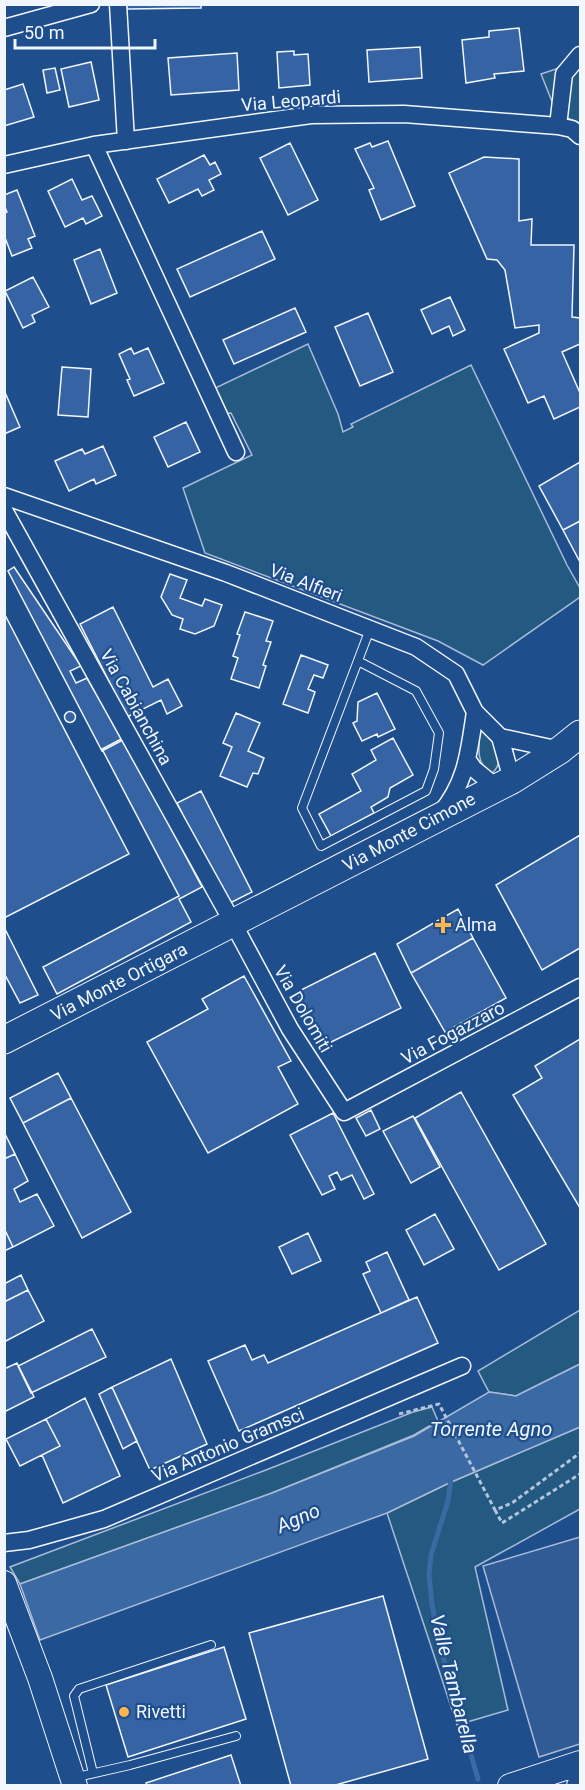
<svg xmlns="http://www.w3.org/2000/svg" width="585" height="1790" font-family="Roboto,sans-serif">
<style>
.green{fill:#245a82;stroke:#a8bbd7;stroke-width:1.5}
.parking{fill:#305b95;stroke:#a8bbd7;stroke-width:1.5}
.water{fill:#3b69a3;stroke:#a8bbd7;stroke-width:1.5}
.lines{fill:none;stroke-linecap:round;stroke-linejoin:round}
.stream{stroke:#3b69a3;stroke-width:5}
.building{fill:#3563a3;stroke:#f2f6ff;stroke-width:1.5}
.service-casing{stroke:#f2f6ff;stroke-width:10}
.minor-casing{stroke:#f2f6ff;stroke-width:19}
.secondary-casing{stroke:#f2f6ff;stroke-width:26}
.primary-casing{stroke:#f2f6ff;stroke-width:29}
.path{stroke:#b3c4dc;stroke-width:3;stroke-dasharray:4.5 3;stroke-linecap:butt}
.service{stroke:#1f4e8c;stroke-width:8}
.minor{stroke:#1f4e8c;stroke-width:16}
.secondary{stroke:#1f4e8c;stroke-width:24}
.primary{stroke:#1f4e8c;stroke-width:27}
.poi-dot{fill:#ffb74d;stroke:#1f4e8c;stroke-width:2}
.labels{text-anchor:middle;stroke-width:4.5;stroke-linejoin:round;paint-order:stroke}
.street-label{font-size:18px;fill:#f2f6ff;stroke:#1f4e8c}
.poi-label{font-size:18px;fill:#f2f6ff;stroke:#1f4e8c;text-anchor:start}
.water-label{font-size:20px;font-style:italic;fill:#f2f6ff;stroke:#1f4e8c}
</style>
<rect width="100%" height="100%" fill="#1f4e8c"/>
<!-- green -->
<path class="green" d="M580 61V123L557 114 541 74Z
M308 344 338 414 343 432 353 427 351 424 471 365 567 565 580 588V597L483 665 438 641 205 553 183 488 252 455 231 413 221 414 209 391Z
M480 729C493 739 508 761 491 774 475 762 479 747 480 729Z
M580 1310V1364L516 1396 489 1392 478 1371Z
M432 1407 438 1421 414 1435 272 1493 20 1584 10 1567 266 1470 413 1412Z
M580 1427V1509L475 1567 508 1710 457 1725 387 1513 449 1483Z"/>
<!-- parking -->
<path class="parking" d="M580 1537V1744L539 1757 483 1566Z"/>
<!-- water -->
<path class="water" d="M580 1364V1427L449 1483 387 1513 40 1640 20 1584 272 1493 414 1436 489 1392 516 1396Z"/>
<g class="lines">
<!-- stream -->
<path class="stream" d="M451 1478 448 1501 431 1555 429 1574 432 1605 442 1653 478 1779"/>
</g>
<!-- building -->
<path class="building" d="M127 4H201V8L127 9Z
M519 28 524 71 494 74 495 78 466 83 462 40 489 37V31Z
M420 47 422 78 369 82 367 50Z
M294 51V55L308 54 310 85 279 88 277 52Z
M237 53 239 90 171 95 168 58Z
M91 62 99 100 69 107 61 69Z
M55 68 60 90 47 93 43 70Z
M23 84 34 117 4 126V90Z
M388 141 415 206 381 220 369 190 374 188 355 149 370 143 372 147Z
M290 143 318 200 288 215 260 158Z
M204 155 210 165 215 162 221 174 209 180 214 190 202 196 198 189 169 203 157 179Z
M484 157 519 159V221L532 219 531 245H574L572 317 580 318V344L562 352 580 393V407L554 419 544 396 528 403 504 349 539 333V325L515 328 505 270 497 260 487 259 449 173Z
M72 179 82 200 92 196 102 216 86 224 83 218 65 227 48 191Z
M17 190 35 236 28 239 32 248 12 256 4 235V213L7 212 4 205V195Z
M262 231 275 259 190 297 177 269Z
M100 249 117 293 91 304 74 260Z
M33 277 49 307 32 315 35 322 23 328 5 291Z
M450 297 465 330 453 336 449 326 432 334 421 310Z
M295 308 306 332 234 364 223 340Z
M368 313 393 372 360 386 335 327Z
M131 348 134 354 148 348 164 383 134 396 127 380 130 379 119 354Z
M62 367 91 369 88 417 58 415Z
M4 390 20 427 4 434Z
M186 422 200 452 168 467 154 437Z
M103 446 116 475 96 484 94 479 69 491 55 461 82 449 85 454Z
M580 462V521L563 530 539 486Z
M580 521V562L563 530Z
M14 567 81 666 70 671 76 683 87 678 123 740 102 751 8 571Z
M170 574 187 580 180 598 202 606 205 599 222 605 214 626 195 634 180 629 183 619 172 615 161 597Z
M113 607 153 687 168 679 182 706 167 714 161 700 127 717 80 624Z
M245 612 273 621 266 641 271 642 263 665 266 666 259 688 231 679 238 658 233 656 240 635 237 634Z
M4 613 129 854 4 918Z
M301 655 328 665 323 678 314 675 308 689 315 692 308 713 283 704Z
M377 693 395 729 378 737 377 734 362 741 353 723 357 721 358 702Z
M64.5 717a5.5 5.5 0 1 1 11 0a5.5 5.5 0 1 1-11 0Z
M236 713 260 723 248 751 264 758 258 774 253 773 247 787 220 776 232 747 223 743Z
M123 738 202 887 179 899 191 922 57 994 43 967 179 896 102 749Z
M393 738 413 775 390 788 388 797 371 807 374 813 331 836 319 814 361 791 352 774 376 760 371 750Z
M201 791 252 892 228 904 177 803Z
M580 835V948L542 970 496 885Z
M458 909 473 938 411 973 397 944Z
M4 927 38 995 20 1003 4 973Z
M473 938 506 998 445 1032 411 973Z
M375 953 401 1008 323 1046 297 992Z
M244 976 291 1061 278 1067 298 1104 208 1153 147 1042 208 1009 202 999Z
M580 1039V1208L513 1095 542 1078 535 1066Z
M58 1073 71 1098 23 1123 10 1098Z
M461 1092 546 1244 499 1270 415 1118Z
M71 1098 131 1212 82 1238 23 1123Z
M371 1110 380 1129 366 1136 356 1118Z
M333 1113 374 1194 364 1199 352 1175 341 1180 337 1172 329 1176 335 1189 322 1195 290 1135Z
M413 1116 440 1167 411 1183 383 1131Z
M4 1132 15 1154 4 1159Z
M15 1154 28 1181 14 1189 20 1202 37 1194 54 1226 13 1247 4 1228V1159Z
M435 1214 454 1249 424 1265 406 1230Z
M4 1228 13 1247 4 1251Z
M308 1233 321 1261 292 1274 279 1247Z
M387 1252 409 1300 381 1313 363 1274 370 1271 366 1262Z
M21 1275 28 1290 4 1302V1284Z
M28 1290 44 1321 4 1342V1302Z
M417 1297 438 1343 239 1431 208 1361 245 1345 252 1360 264 1355 268 1363Z
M92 1329 106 1357 31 1393 18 1366Z
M171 1359 207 1444 150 1470 112 1387Z
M17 1363 34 1397 4 1412V1369Z
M112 1387 137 1441 123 1449 99 1394Z
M85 1398 120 1476 63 1503 42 1455 60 1446 46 1419Z
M46 1419 60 1446 20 1466 6 1439Z
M383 1596 428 1759 332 1786H291L249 1633Z
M224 1647 246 1719 128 1757 106 1685Z
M231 1755 241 1786H147L146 1783Z"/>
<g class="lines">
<!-- service casing -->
<g class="service-casing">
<path id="service" d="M358 661 416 691 439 733 434 769 426 791 321 846 302 808 370 629
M93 1773 74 1696 79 1689 211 1645
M73 1778 130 1765 236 1736"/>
</g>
<!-- minor casing -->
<g class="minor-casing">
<path id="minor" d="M118 4 126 141
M4 28 91 4
M558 126 564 74 580 55
M94 145 236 452
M4 165 94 145 311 115 404 114 558 126 572 129 580 136
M4 496 226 573 416 647 456 674 475 712 500 737 560 750
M4 510 233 923 290 1029 344 1112 580 987
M500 737 512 780
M467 759 474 769 496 787
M440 814C467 782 469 751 475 712
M4 1543 29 1540 104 1519 462 1366"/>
</g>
<!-- secondary casing -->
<g class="secondary-casing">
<path id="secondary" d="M4 1583 40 1678 75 1786
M510 1786 580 1763
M579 1786 580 1785"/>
</g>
<!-- primary casing -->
<g class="primary-casing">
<path id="primary" d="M4 1040 512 780 560 750 580 734"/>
</g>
<!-- path -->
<path class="path" d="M399 1414 439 1404 495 1510 512 1503 580 1453
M495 1510 502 1523 580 1474"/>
<!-- service -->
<use href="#service" class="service"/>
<!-- minor -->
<use href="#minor" class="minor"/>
<!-- secondary -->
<use href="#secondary" class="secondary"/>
<!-- primary -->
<use href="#primary" class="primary"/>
</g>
<!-- markers -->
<g class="poi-dot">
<path d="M440 916h6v6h6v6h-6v6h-6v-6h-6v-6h6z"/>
<circle cx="124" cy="1712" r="6"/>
</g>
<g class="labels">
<!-- street labels -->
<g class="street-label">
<text transform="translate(291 101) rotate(-5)" y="6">Via Leopardi</text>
<text transform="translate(306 583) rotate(21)" y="6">Via Alfieri</text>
<text transform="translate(136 707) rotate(61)" y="6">Via Cabianchina</text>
<text transform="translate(409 832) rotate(-28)" y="6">Via Monte Cimone</text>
<text transform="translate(119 982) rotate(-27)" y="6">Via Monte Ortigara</text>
<text transform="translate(303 1009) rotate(60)" y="6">Via Dolomiti</text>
<text transform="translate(453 1033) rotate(-28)" y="6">Via Fogazzaro</text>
<text transform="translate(228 1445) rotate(-23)" y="6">Via Antonio Gramsci</text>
</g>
<!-- poi labels -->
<g class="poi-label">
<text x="455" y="931">Alma</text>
<text x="136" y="1718">Rivetti</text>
</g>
<!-- water labels -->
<g class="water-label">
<text x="491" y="1436">Torrente Agno</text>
<text transform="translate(298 1518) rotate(-24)" y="7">Agno</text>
<text transform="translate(454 1684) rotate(76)" y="7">Valle Tambarella</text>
</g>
</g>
<!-- border -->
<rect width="585" height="1790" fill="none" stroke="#f2f6ff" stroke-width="12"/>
<!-- scale -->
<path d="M15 39v9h140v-9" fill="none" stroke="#f2f6ff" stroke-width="3"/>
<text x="24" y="39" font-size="18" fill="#f2f6ff" stroke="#1f4e8c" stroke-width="4.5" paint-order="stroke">50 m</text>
</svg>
